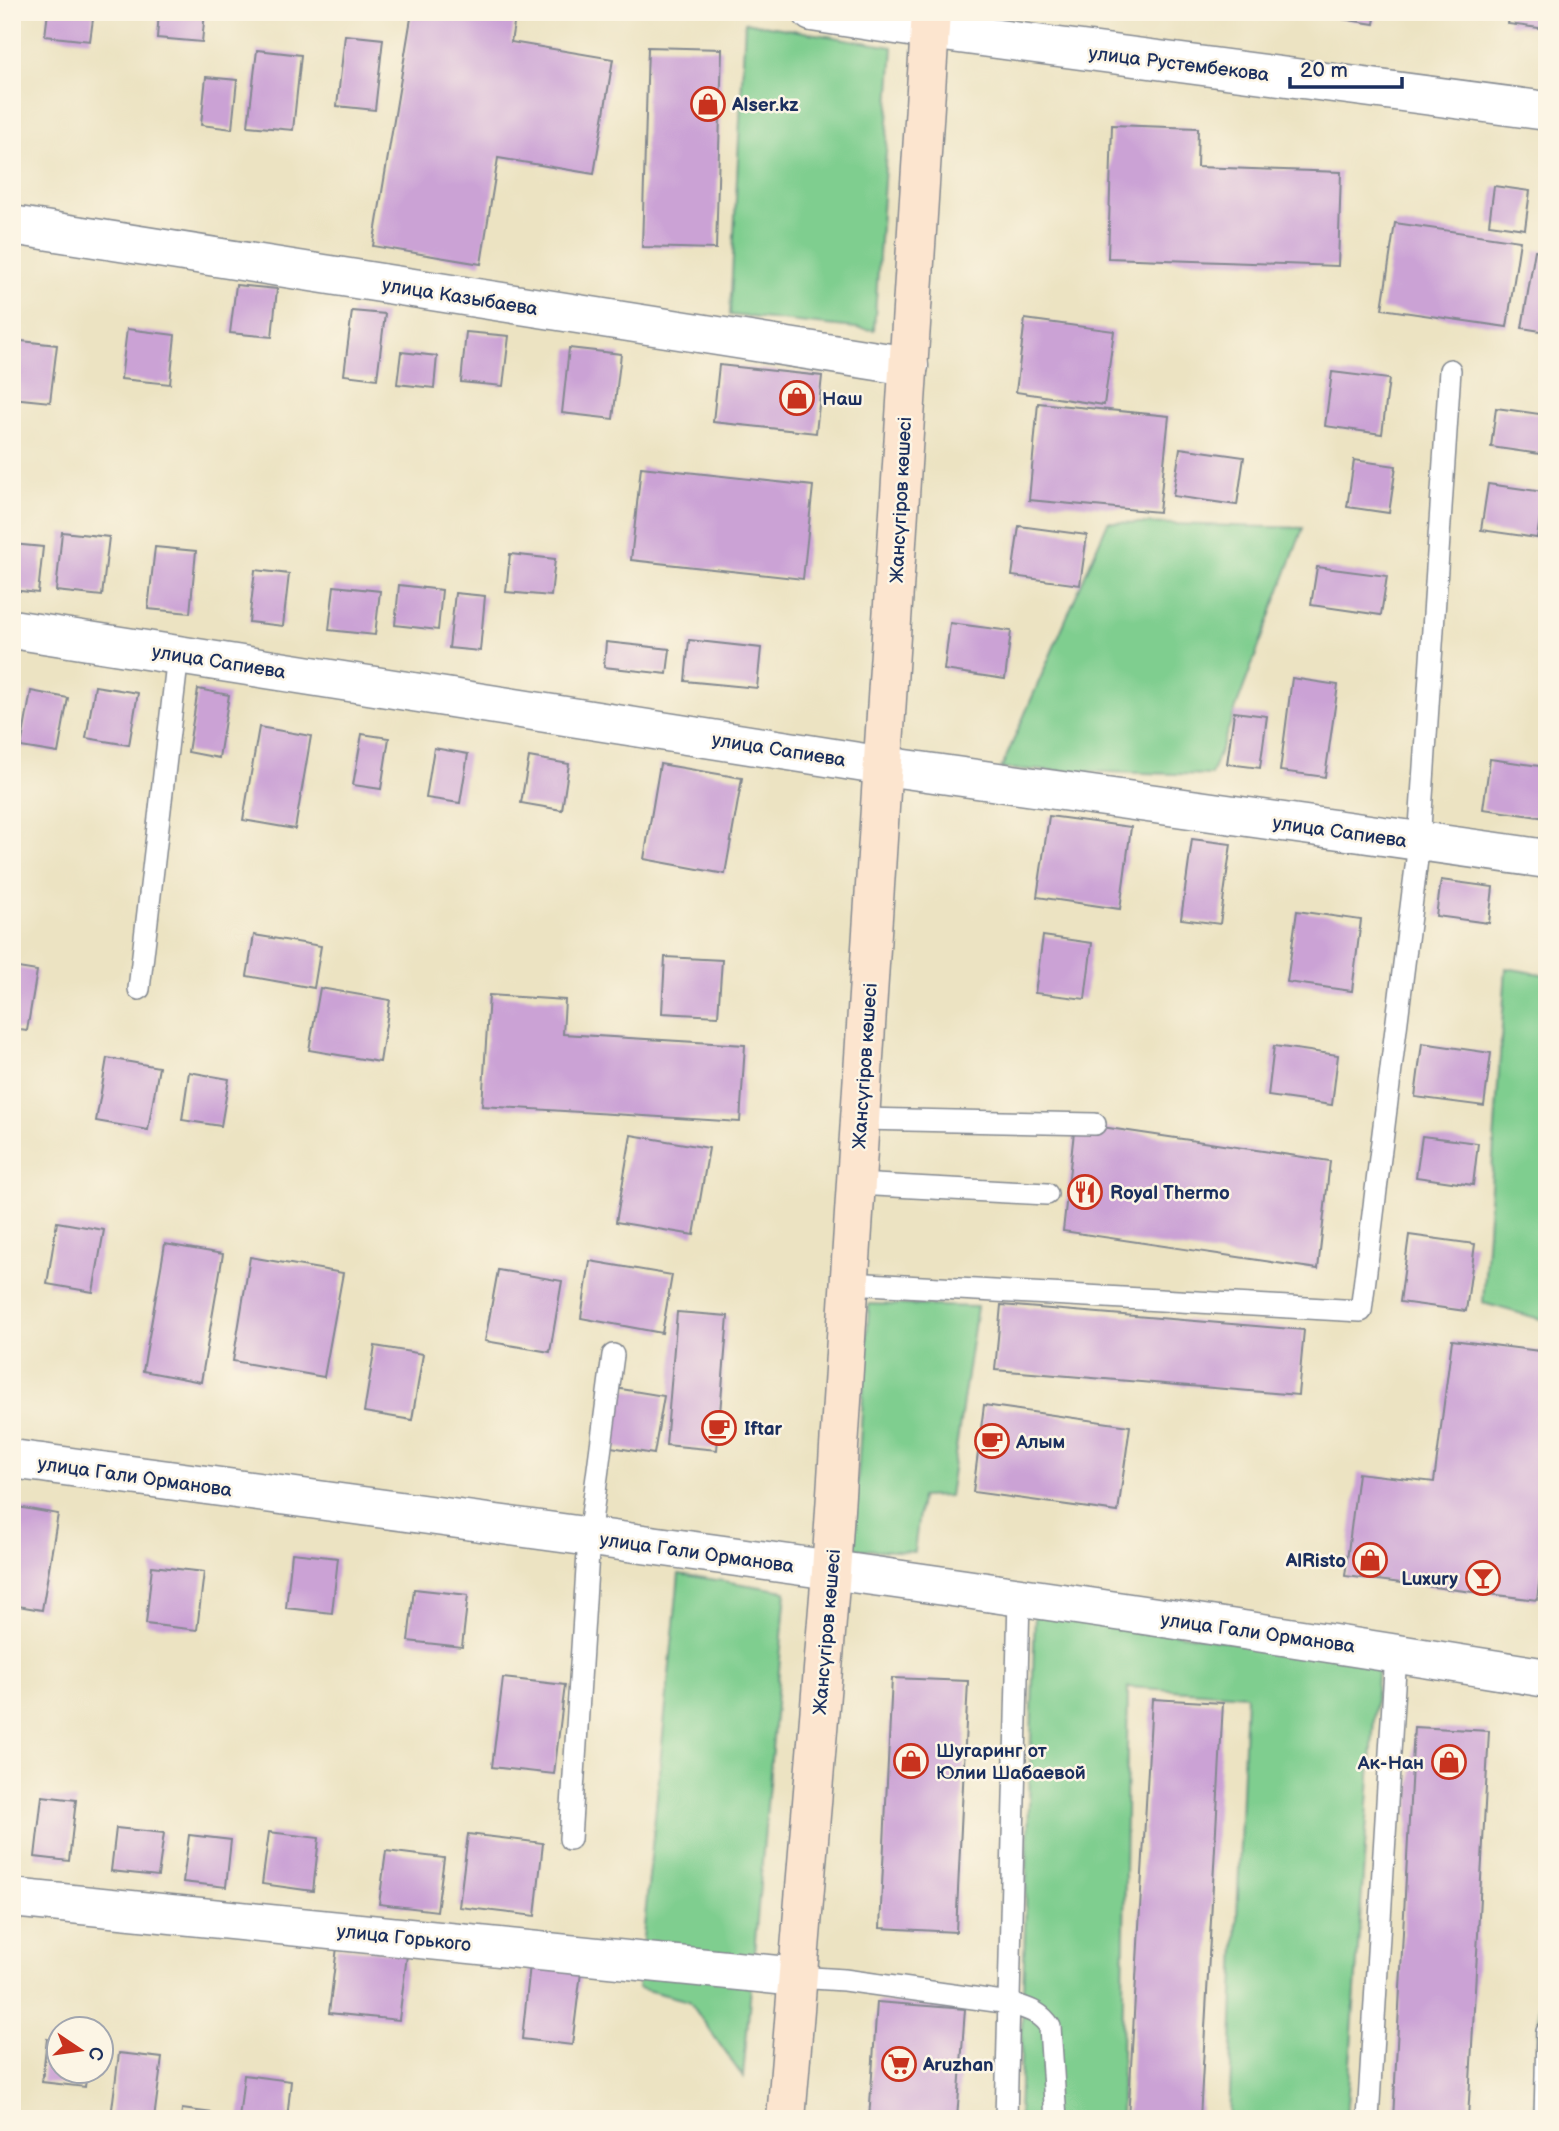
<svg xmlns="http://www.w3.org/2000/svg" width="1559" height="2131" font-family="'Balsamiq Sans',sans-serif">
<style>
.green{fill:#7fce8f;stroke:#4d7e76;stroke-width:2}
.building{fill:#cba2d5}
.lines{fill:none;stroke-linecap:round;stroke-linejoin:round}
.lane-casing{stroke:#848990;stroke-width:24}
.street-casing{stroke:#848990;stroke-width:41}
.secondary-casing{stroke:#848990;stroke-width:41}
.lane{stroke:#fff;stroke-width:21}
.street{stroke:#fff;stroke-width:38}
.secondary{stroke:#fce5cf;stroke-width:38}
.labels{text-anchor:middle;stroke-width:5;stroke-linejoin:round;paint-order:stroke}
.street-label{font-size:19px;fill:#1b2f5e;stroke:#fcf5e5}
.poi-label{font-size:19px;font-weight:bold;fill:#1b2f5e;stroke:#fcf5e5;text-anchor:start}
</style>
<rect width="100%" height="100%" fill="#fcf5e5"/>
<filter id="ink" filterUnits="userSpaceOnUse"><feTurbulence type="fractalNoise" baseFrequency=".0143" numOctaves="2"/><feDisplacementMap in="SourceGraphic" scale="14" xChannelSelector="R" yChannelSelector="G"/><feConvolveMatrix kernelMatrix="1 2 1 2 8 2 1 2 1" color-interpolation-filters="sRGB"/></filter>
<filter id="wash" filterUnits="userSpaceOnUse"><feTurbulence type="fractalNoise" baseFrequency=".00686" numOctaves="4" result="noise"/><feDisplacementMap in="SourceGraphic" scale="28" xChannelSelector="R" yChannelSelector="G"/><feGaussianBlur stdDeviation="1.57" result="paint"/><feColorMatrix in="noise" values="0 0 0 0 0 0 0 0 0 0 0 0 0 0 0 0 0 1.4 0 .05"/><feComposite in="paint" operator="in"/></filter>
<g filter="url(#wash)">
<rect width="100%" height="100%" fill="#ece3c2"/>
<!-- green -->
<path class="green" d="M745 22 893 47 874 330 730 315Z
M1108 522 1303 528 1211 775 1001 769Z
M1506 968 1547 975V1321L1483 1303Z
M869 1304 977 1307 949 1496 921 1497 914 1552 853 1549Z
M679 1574 786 1591 743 2077 689 2001 638 1988Z
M1035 1614 1378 1662 1346 2119H1229L1246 1695 1128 1687 1121 2119H1019Z
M1546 1882 1547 2119H1534Z"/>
<g id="blocks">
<!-- building -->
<path class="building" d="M48 12H94L90 41 45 36Z
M159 12H205L202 42 157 38Z
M412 12H516L511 42 613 59 594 174 498 158 481 264 373 246Z
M1298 12H1376L1374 24Z
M1510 12H1547V29L1508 24Z
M345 35 383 39 375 110 337 106Z
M648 47 722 49 716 249 642 247Z
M257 50 301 55 293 130 248 126Z
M206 77 237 80 232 129 201 125Z
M1112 125 1198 128 1197 167 1341 172 1338 266 1108 258Z
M1494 186 1530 191 1525 229 1489 224Z
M1395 223 1520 241 1507 327 1382 309Z
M1535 250 1547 251V332L1522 328Z
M236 285 277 289 272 337 230 333Z
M352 311 385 314 377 379 344 375Z
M1025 319 1114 331 1104 405 1016 392Z
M127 329 175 335 170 384 121 379Z
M466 332 509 336 503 386 461 382Z
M12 340 57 345 50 402 12 398Z
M569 348 621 354 613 419 562 413Z
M401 352 437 356 434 388 397 384Z
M719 365 822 376 816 433 713 422Z
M1332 372 1389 379 1382 434 1325 426Z
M1038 403 1169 416 1159 512 1029 500Z
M1496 408 1547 415V455L1491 447Z
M1180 448 1244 457 1237 505 1173 496Z
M1354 460 1396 466 1389 513 1347 507Z
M641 467 813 486 803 579 631 560Z
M1488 484 1544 492 1537 538 1481 530Z
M1019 526 1087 535 1080 585 1012 576Z
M62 532 109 537 102 596 56 591Z
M12 544 43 547 38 593 12 590Z
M155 547 196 551 190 613 148 609Z
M510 554 555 559 551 596 506 592Z
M1317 567 1387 576 1381 615 1311 605Z
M255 570 289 574 283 626 249 622Z
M399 585 442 590 438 630 395 625Z
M334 586 380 591 375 635 329 630Z
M455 593 485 596 480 651 449 648Z
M950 623 1011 631 1005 679 944 670Z
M689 640 761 648 757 688 685 681Z
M606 642 670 649 667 674 604 667Z
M1292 678 1338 685 1325 777 1280 771Z
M95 686 138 693 129 745 86 738Z
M198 689 229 695 219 758 188 752Z
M31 691 68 698 58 753 21 747Z
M1234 712 1267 716 1260 768 1227 764Z
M259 727 311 736 295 829 243 820Z
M362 734 389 738 381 789 353 785Z
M434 748 468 754 460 803 426 798Z
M529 757 569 764 562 810 521 803Z
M1490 759 1547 767V818L1483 809Z
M660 764 742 778 725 874 644 859Z
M1049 816 1131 827 1120 909 1037 897Z
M1192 839 1231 844 1220 924 1181 919Z
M1441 880 1493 887 1489 923 1436 916Z
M1297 911 1361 920 1352 991 1287 982Z
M254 935 321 946 314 988 247 976Z
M1043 936 1092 943 1085 999 1035 993Z
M665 957 722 960 718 1016 662 1013Z
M12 967 37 971 27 1031 12 1029Z
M320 988 390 1000 380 1062 309 1050Z
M489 995 565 1000 563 1034 745 1045 740 1122 482 1106Z
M1422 1043 1491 1053 1484 1106 1415 1097Z
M1274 1046 1338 1055 1332 1105 1268 1096Z
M107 1058 159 1067 148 1130 96 1121Z
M189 1072 229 1079 221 1126 182 1120Z
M1075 1123 1330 1161 1318 1269 1063 1231Z
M631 1135 709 1148 694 1235 616 1222Z
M1422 1136 1478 1143 1473 1185 1416 1177Z
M57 1222 104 1230 93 1292 47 1284Z
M1409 1235 1475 1244 1466 1311 1400 1302Z
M165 1244 223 1254 201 1382 143 1371Z
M250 1257 343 1273 324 1377 233 1361Z
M590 1261 672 1275 662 1333 581 1318Z
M498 1270 562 1281 550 1352 485 1341Z
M1001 1305 1304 1330 1298 1395 995 1370Z
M677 1312 728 1316 717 1450 666 1445Z
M1452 1340 1547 1352V1521L1537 1600 1345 1576 1358 1473 1434 1482Z
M375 1346 423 1354 412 1420 364 1412Z
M615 1388 664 1396 654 1454 605 1446Z
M984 1405 1130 1426 1118 1512 973 1492Z
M12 1506 58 1514 42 1610 12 1605Z
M292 1553 338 1558 332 1613 286 1608Z
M152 1566 204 1572 197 1630 146 1624Z
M414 1589 468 1595 462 1647 408 1641Z
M503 1678 565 1685 554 1774 492 1767Z
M892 1678 968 1681 956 1932 880 1928Z
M1152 1699 1223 1703 1200 2119H1128Z
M1414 1727 1489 1731 1468 2119H1393Z
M42 1796 76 1800 69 1861 35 1857Z
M116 1828 164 1833 158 1876 111 1871Z
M269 1832 319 1838 313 1891 262 1884Z
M468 1834 543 1843 535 1916 459 1907Z
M189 1835 231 1840 226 1887 183 1882Z
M386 1851 444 1858 437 1911 379 1904Z
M337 1947 407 1955 399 2020 329 2013Z
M530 1965 581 1972 572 2045 522 2039Z
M877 2002 965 2009 957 2119H869Z
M47 2039 60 2041V2072H87L85 2087 42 2082Z
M119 2053 162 2058 154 2119 111 2117Z
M244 2075 291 2081 287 2119H239Z
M182 2109 220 2114V2119H181Z
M343 2113 379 2117V2119H342Z"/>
</g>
</g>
<g filter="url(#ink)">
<use href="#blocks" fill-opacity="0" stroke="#848990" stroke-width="2"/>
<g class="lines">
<!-- lane casing -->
<g class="lane-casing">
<path id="lane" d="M139 989 178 655
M861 1119 1095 1124
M856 1184 1047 1194
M850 1283 1361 1311 1419 843 1450 370
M570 1839 589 1537 613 1355
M797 1977 844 1980 1010 2003C1027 2009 1040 2011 1050 2027L1056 2119
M1006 2119 1019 1598
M1368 2119 1396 1653
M1545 2119 1547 2032"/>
</g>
<!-- street casing -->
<g class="street-casing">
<path id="street" d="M812 12 929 30 1547 111
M12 225 909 366
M12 629 884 766 1547 859
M12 1459C524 1528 1037 1594 1547 1678
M12 1898 797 1977"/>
</g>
<!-- secondary casing -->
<g class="secondary-casing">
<path id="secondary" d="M786 2119 831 1572 931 12"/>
</g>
<!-- lane -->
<use href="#lane" class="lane"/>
<!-- street -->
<use href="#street" class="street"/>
<!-- secondary -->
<use href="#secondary" class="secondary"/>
</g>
</g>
<!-- icons -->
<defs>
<g id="shop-ring" transform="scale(1.75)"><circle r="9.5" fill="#fcf5e5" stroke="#c8321e" stroke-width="1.5"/><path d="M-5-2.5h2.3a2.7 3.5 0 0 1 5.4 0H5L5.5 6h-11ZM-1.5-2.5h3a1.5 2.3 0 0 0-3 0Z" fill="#c8321e"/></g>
<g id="restaurant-ring" transform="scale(1.75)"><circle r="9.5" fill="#fcf5e5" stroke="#c8321e" stroke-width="1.5"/><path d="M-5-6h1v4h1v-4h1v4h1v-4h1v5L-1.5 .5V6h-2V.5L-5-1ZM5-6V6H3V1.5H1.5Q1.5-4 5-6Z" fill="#c8321e"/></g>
<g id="cafe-ring" transform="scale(1.75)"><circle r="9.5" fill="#fcf5e5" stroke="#c8321e" stroke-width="1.5"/><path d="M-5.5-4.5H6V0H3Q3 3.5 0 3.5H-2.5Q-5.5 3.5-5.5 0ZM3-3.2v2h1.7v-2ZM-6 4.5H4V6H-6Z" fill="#c8321e"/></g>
<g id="bar-ring" transform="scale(1.75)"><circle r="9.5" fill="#fcf5e5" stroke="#c8321e" stroke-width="1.5"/><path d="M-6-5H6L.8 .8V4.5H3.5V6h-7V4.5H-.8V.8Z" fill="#c8321e"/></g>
<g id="supermarket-ring" transform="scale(1.75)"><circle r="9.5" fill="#fcf5e5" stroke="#c8321e" stroke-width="1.5"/><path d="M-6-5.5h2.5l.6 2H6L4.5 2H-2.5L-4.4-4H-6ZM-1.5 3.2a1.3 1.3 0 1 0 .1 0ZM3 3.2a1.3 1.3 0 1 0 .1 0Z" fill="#c8321e"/></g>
</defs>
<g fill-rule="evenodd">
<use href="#shop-ring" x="708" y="104"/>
<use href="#shop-ring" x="797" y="398"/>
<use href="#restaurant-ring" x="1085" y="1192"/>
<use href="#cafe-ring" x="719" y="1428"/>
<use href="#cafe-ring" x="992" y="1441"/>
<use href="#shop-ring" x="1370" y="1560"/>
<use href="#bar-ring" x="1483" y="1578"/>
<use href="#shop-ring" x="911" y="1761"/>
<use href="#shop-ring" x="1449" y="1762"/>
<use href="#supermarket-ring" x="899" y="2064"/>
</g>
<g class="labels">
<!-- street labels -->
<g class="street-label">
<text transform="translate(1179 63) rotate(7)" y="7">улица Рустембекова</text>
<text transform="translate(460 296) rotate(9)" y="7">улица Казыбаева</text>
<text transform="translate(900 500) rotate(-87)" y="7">Жансүгіров көшесі</text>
<text transform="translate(219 661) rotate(9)" y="7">улица Сапиева</text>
<text transform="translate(779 749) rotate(9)" y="7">улица Сапиева</text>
<text transform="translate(1340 831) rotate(8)" y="7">улица Сапиева</text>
<text transform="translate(864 1066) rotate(-86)" y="7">Жансүгіров көшесі</text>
<text transform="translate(135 1476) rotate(8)" y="7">улица Гали Орманова</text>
<text transform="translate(697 1552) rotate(8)" y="7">улица Гали Орманова</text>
<text transform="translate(826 1632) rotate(-85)" y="7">Жансүгіров көшесі</text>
<text transform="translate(1258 1632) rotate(8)" y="7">улица Гали Орманова</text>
<text transform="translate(404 1937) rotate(6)" y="7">улица Горького</text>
</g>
<!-- poi labels -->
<g class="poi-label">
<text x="732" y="111">Alser.kz</text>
<text x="822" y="405">Наш</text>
<text x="1110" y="1199">Royal Thermo</text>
<text x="744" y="1435">Iftar</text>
<text x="1016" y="1448">Алым</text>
<text x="1346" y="1567" text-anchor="end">AlRisto</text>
<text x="1458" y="1585" text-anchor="end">Luxury</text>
<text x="936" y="1757">Шугаринг от<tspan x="936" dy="22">Юлии Шабаевой</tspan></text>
<text x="1424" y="1769" text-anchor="end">Ак-Нан</text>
<text x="923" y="2071">Aruzhan</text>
</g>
</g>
<!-- margin -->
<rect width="1559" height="2131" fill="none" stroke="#fcf5e5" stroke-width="42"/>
<!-- north arrow -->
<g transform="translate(80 2050) rotate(103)"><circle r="33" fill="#fcf5e5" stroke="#a2a6af" stroke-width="2"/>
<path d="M0-5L12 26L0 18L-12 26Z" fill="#c8321e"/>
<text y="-10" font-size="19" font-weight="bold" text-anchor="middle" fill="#1b2f5e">С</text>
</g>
<!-- scale -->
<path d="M1290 77v10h112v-10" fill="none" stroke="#1b2f5e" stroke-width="3.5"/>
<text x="1300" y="77" font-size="21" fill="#1b2f5e" stroke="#fcf5e5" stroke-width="5" paint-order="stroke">20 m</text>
</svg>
